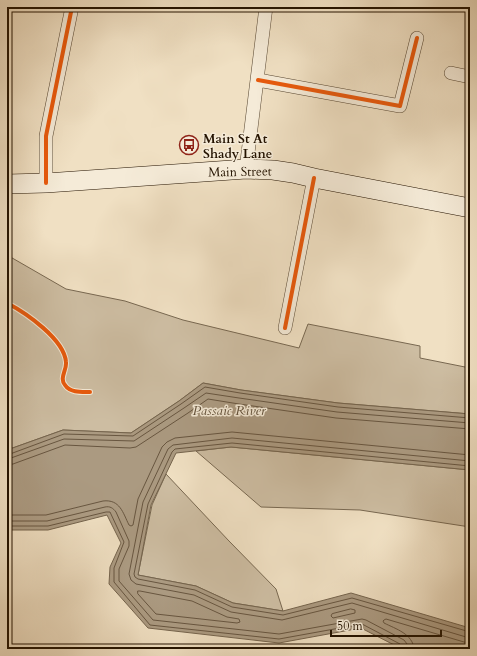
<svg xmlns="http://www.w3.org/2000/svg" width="477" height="656" font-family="Cardo,serif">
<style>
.green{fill:#cdbda2;stroke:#786851}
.water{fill:#ab9a81;stroke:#75644d}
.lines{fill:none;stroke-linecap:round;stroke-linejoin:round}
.shore{stroke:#685640;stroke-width:1}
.street-casing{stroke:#574631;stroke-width:14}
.secondary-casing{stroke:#241300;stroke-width:20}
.street{stroke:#f5ebd8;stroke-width:13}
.secondary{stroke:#f5ebd8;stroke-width:19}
.cycleway-casing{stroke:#f5ebd8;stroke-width:6}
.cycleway{stroke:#e8590c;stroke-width:4}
.labels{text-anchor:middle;stroke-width:3;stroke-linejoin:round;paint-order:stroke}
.poi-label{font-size:13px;font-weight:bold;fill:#241300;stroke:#f5ebd8;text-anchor:start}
.street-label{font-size:13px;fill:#241300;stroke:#f5ebd8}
.water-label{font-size:14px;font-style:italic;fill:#61503a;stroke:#f5ebd8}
</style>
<rect width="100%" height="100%" fill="#f0e0c3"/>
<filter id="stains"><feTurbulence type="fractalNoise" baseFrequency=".005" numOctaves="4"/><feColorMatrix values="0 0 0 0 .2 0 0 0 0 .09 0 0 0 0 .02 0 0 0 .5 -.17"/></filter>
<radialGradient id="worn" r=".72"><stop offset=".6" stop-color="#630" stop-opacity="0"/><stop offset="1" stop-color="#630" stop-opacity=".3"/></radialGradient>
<!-- green -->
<path class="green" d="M7 255 66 289 125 301 183 320 299 348 308 324 420 346V358L470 368V414L338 403 241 390 203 383 179 401 131 433 63 430 7 450Z
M231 447 470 470V527L360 510 261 507 196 451Z
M166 474 229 541 276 589 283 611 233 603 196 586 138 575 152 505Z"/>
<!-- water -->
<path class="water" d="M203 383 241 390 338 403 470 414V470L231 447 176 453 151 505 138 575 196 586 233 603 283 611 351 593 470 628V649H402L361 628 279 643 148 628 109 584 110 567 121 543 107 515 48 530H7V450L63 430 131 433 179 401Z"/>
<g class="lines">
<!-- shore -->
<path class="shore" d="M7 454H10L64 434 133 436 181 404 205 387 240 393 338 407 470 418
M7 459 11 458 64 439 134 441 184 408 206 393 239 398 337 412 470 423
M470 461 232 438 173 445 168 449 143 502 129 574 131 580 136 584 194 595 231 612 282 620 352 603 466 637H470
M7 465 13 464 65 445 130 448 136 447 188 413 208 399 239 404 336 418 470 429
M470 466 232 443 175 449 172 452 148 504 134 574 135 577 138 579 195 590 232 607 283 615 352 598 470 632
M7 515H46L103 501C120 499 123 513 129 525L131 526 133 525 138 499 162 447 167 442 175 438 232 432 470 455
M7 521H47L105 507C110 506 113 508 116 512L129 541V546L119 569V581L153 620 279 634 362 619 366 620 404 640 407 644 408 649
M7 526H48L106 512H110L124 542 114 568V582L150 625 279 639 362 624 400 644 402 646 403 649
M138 591H140L192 601 227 617 239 619 240 622 237 623 156 614 138 594Z
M351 609 355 610V613L333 618 331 616 332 614Z
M414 649C413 634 396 629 384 623L383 621 384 620 386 619 464 642 470 643"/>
<!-- street casing -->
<g class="street-casing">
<path id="street" d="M451 73 470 77
M258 80 400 106 417 38
M246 169 266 7
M46 183V136L72 7
M285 328 314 178"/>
</g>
<!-- secondary casing -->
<g class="secondary-casing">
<path id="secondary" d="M7 184 46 183 246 169 273 170 293 173 314 178 470 208"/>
</g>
<!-- street -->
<use href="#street" class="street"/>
<!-- secondary -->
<use href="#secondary" class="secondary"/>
<!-- cycleway casing -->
<g class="cycleway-casing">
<path id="cycleway" d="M258 80 400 106 417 38
M46 183V136L72 7
M7 303C26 313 64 339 66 362 67 370 59 378 65 385 70 393 82 392 90 392
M285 328 314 178"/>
</g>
<!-- cycleway -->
<use href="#cycleway" class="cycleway"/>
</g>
<!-- icons -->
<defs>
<g id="bus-ring" transform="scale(1)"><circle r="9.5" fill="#f5ebd8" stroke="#8f2418" stroke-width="1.5"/><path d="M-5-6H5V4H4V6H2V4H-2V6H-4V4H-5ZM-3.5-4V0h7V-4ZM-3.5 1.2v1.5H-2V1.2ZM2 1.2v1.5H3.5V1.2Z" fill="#8f2418"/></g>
</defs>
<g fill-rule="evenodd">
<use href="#bus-ring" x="189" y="145"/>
</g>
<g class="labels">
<!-- poi labels -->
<g class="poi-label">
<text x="203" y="143">Main St At<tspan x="203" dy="15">Shady Lane</tspan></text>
</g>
<!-- street labels -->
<g class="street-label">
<text transform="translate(240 171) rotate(-1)" y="5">Main Street</text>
</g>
<!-- water labels -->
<g class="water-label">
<text x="229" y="415">Passaic River</text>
</g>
</g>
<!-- margin -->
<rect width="477" height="656" fill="none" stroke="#f0e0c3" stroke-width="24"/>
<rect x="8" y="8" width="461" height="640" fill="none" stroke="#241300" stroke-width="2"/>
<rect x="12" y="12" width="453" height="632" fill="none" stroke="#241300"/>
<!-- scale -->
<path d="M331 630v6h110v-6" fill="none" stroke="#241300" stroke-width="2"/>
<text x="337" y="630" font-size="12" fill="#241300" stroke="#f5ebd8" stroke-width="3" paint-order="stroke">50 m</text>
<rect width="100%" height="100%" filter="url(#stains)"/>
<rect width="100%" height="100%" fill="url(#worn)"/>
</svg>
